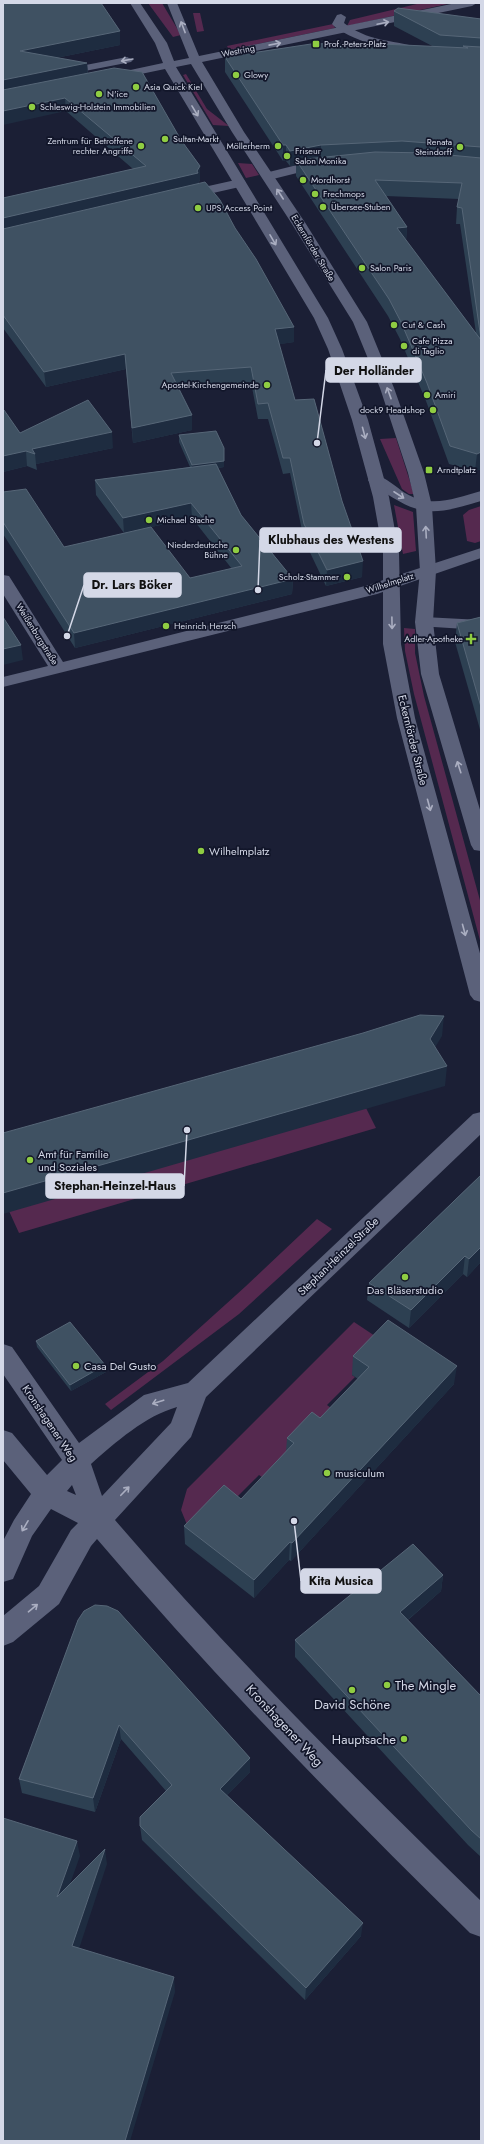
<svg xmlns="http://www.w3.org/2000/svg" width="484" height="2144" font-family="Jost,sans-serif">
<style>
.green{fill:#55294f}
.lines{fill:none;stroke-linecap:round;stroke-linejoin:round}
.street{fill:#5b617a;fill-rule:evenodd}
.secondary{fill:#5b617a;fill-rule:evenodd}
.wall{fill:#2d4052;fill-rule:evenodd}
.shaded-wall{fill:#1e2c40}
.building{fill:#3f5162;stroke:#566677}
.oneway{stroke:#aaaec1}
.poi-dot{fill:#8fcd42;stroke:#12162a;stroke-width:1.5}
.labels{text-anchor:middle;stroke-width:3.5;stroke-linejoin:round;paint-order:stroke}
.far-poi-label{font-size:9px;fill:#d4d8e7;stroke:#12162a;text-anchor:start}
.far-street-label{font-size:9px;fill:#d4d8e7;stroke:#12162a}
.street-label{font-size:11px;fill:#d4d8e7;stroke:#12162a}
.poi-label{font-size:11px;fill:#d4d8e7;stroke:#12162a;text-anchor:start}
.near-poi-label{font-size:13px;fill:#d4d8e7;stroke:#12162a;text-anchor:start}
.near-street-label{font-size:13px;fill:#d4d8e7;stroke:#12162a}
.leader{fill:none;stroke:#d4d8e7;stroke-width:1.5}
.callout-dot{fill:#d4d8e7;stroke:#12162a;stroke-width:1.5}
.callout{fill:#d4d8e7;stroke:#d4d8e7;stroke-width:1.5}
.callout-label{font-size:12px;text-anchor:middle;font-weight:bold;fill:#111}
</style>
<rect width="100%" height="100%" fill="#1b1f35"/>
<!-- green -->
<path class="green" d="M148 3H162L181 35 173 37Z
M421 3H452L347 26 350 20Z
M193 13H200L204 31 197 32Z
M333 24 335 28 229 50 227 46Z
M186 74 207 109 229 126 213 125 183 75Z
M238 163 252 164 259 175 246 178Z
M396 438 414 494H409L402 489 380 439Z
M394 505 413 512 416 551 403 554Z
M481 506V541L475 543 467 541 463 515 469 510Z
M404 628 415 629V653L424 696 481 904V944L414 694 405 651Z
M366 1108 376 1128 19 1233 9 1211Z
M317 1219 332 1229 239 1314 111 1410 105 1404 163 1361 246 1286Z
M354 1322 384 1342 352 1375 355 1377 327 1405 340 1415 272 1484 259 1475 228 1506 192 1537 181 1510 187 1489Z"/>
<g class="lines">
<!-- street -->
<path class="street" d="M341 14 346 17 344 23C367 41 391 40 418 47L420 49C410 61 342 37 332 24L337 15Z
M324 162 328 163 330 166 328 169 297 173 269 180 263 176 265 173 297 165Z
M240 179 244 180 246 183 244 186 182 200 176 196 177 193Z
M376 475C387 478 396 487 405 493 431 509 455 498 481 491V501C426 518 418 515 370 483L368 480 370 477Z
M481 548V558L377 594 3 687V677L48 666 3 594V575L9 576 63 662 365 586Z
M424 617 481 620V630L418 626 415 622 418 618Z"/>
<!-- secondary -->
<path class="secondary" d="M130 3H140L167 43 174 61 189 58 167 3H177L199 56 456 3H477L472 6 202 62 244 132 306 224 367 322 394 388 424 473 432 506 436 571 433 622 439 674 481 813V851L474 850 471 845 421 674 415 622 420 571 416 506 408 473 380 388 353 322 292 224 232 132 191 64 176 67 328 318 342 349 368 420 389 497 399 553 401 644 415 718 481 957V1002L474 1000 470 995 397 718 383 644V553L373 497 352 420 328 349 314 318 165 69 107 81 101 78 107 75 163 63 155 43Z
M127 57 133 60 131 62 3 87V81Z
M481 1112V1134L206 1397 191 1437 115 1520C229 1653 355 1778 481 1901V1937L470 1933C341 1806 214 1677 97 1539L91 1546 59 1604 13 1642 3 1646V1616L39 1586 71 1530 78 1523 51 1509 32 1536 13 1579 3 1582V1541L14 1520 31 1494 3 1460V1430L12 1433 47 1475 62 1460 3 1374V1344L12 1347 79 1443 144 1395 188 1383 473 1114ZM177 1407 171 1423 102 1496 91 1464C116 1442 145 1416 177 1407ZM72 1485 76 1495 67 1491Z"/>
</g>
<!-- wall -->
<path class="wall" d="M3 3 120 31V45L56 58 87 63 88 73 181 140 200 166V180L198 184 294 342 279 344 295 400 362 577 326 586 304 540 290 473 283 474 268 419H258L251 382 178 388 192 415V430L133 443 126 369 46 387 3 328V198L133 169 66 111Z
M394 11 481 19V469L475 471 449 464 426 401 400 339 388 316 296 176V165L290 166 286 161H283L225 72V57L434 47 394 26ZM386 196 459 199 457 207 456 224H460L476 333 406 241 407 227Z
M3 410 20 433 113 448 36 464 37 470 27 466 3 472Z
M179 435 224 448V467L218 468 241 515 293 579 292 594 75 648 3 534V492L64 547 190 578 232 569 192 518 124 533 96 495 95 480 190 467 179 442Z
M481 617V733L455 642 457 623Z
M481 1175V1262L467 1277 463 1274 409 1328 367 1300 369 1283Z
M36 1341 105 1365 106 1372 71 1391 37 1347Z
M353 1356 454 1384 291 1561 289 1560 254 1598 185 1544 184 1526 241 1499 286 1452 287 1438 320 1418 358 1379 352 1375Z
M443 1575 441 1591 408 1620 481 1696V1857L468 1845 295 1657V1640Z
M78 1620 250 1772 227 1795 361 1936 305 2000 142 1840 140 1826 166 1791 121 1739 95 1812 22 1793 19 1779Z"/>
<!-- shaded-wall -->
<path class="shaded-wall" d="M120 31V45L21 65 20 51Z
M87 63 88 76 3 93V80Z
M65 98 66 111 3 125V111Z
M283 145H286V161H283Z
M321 145V160H296V165L290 166V151Z
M200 166V180L198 183V187L3 232V218L197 171Z
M407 227 406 243 397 228Z
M294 327V342L275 345V329Z
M125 354 126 369 46 387 44 372Z
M192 415V430L133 443 132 428Z
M112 432 113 448 36 464 35 454 32 449Z
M26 451 27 466 3 472V456Z
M481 452V469L475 471 477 454Z
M224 461V467L192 472V465Z
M191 503 192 518 124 533 123 518Z
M363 561 362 577 326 586 327 570Z
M293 579 292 594 75 648 74 633Z
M21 645 23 660 3 665V649Z
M444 1016 442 1036 428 1059 430 1039Z
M447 1066 445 1086 3 1214V1193Z
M481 1247V1262L467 1277 469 1259Z
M465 1256 463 1274 409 1328 411 1310Z
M105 1365 106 1372 71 1391 70 1385Z
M457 1366 454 1384 291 1561 292 1543Z
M290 1542 289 1560 254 1598V1580Z
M443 1575 441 1591 398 1628 400 1612Z
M119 1725 121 1739 95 1812 93 1798Z
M250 1758V1772L220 1802V1789Z
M77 1841 80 1856 60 1912 57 1897Z
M105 1849 107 1864 75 1961 72 1946Z
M363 1923 361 1936 305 2000 306 1988Z
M174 1977 175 1992 130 2141H125Z"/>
<!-- building -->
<path class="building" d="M3 3H101L120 31 20 51 87 63 3 80Z
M398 8 481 19V38L440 35 394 11Z
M360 43 468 48 463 46 481 47V147L402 141 321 145 290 151 286 145H283L225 57 311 44Z
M114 68 142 72 181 140 200 166 197 171 198 173 3 218V198L146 166 65 98 3 111V90Z
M375 152 428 153 481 158V339L462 208 457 207 462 183 375 180 407 227 397 228 481 340V452L477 454 450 446 427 383 401 322 389 299 296 160Z
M205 182 220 200 235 228 256 259 294 327 275 329 295 400 314 399 342 501 363 561 327 570 304 524 290 458H283L268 403 258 404 251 367 171 373 192 415 132 428 125 354 44 372 3 315V229Z
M88 400 112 432 32 449 35 454 26 451 3 456V410H4L20 433Z
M216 431 224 448V461L192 465 179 435Z
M216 464 241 515 293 579 74 633 3 522V492L26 489 64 547 151 527 190 578 242 566 191 503 123 518 95 480Z
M3 617 21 645 3 649Z
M481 617V707L457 623Z
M420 1015 444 1016 430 1039 447 1066 3 1193V1133L363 1033Z
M481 1175V1247L469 1259 465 1256 411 1310 369 1283Z
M388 1320 457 1366 292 1543 290 1542 254 1580 184 1526 224 1485 241 1499 294 1443 287 1438 312 1412 320 1418 369 1367 353 1356Z
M70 1322 105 1365 70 1385 36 1341Z
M413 1544 443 1575 400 1612 481 1696V1839L471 1830 295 1640Z
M95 1605 107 1606 118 1611 250 1758 220 1789 363 1923 306 1988 140 1826V1817L172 1785 119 1725 93 1798 19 1779 78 1620 84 1611Z
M3 1818 77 1841 57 1897 105 1849 72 1946 174 1977 125 2141H3Z"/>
<!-- one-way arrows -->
<defs><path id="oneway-shaft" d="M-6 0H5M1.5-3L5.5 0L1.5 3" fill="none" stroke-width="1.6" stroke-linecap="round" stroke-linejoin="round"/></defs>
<g class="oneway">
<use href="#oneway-shaft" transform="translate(383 23) rotate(-12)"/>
<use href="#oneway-shaft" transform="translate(183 27) rotate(-111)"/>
<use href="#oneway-shaft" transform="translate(275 44) rotate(-11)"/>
<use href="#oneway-shaft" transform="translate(127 60) rotate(170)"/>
<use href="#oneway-shaft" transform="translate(195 111) rotate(59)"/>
<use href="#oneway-shaft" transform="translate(280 194) rotate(-123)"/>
<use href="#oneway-shaft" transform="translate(273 240) rotate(60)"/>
<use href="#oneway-shaft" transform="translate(389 393) rotate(-110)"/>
<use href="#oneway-shaft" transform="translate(364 433) rotate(75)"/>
<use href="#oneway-shaft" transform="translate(399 495) rotate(33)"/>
<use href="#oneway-shaft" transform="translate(426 532) rotate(-93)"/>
<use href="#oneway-shaft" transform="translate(392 623) rotate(89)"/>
<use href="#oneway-shaft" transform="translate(459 767) rotate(-108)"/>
<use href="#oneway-shaft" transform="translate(429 805) rotate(75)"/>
<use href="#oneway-shaft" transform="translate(464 930) rotate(75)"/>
<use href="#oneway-shaft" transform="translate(158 1402) rotate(162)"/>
<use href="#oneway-shaft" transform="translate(125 1491) rotate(-46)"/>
<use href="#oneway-shaft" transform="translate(25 1526) rotate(120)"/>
<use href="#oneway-shaft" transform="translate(33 1608) rotate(-40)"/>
</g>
<!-- markers -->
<g class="poi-dot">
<rect x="312" y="40" width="8" height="8" rx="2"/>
<circle cx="236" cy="75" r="4"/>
<circle cx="136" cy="87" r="4"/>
<circle cx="99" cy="94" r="4"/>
<circle cx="32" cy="107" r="4"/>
<circle cx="165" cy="139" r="4"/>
<circle cx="141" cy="146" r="4"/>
<circle cx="278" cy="146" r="4"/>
<circle cx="460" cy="147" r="4"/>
<circle cx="287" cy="156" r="4"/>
<circle cx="303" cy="180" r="4"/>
<circle cx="315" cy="194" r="4"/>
<circle cx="323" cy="207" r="4"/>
<circle cx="198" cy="208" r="4"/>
<circle cx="362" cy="268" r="4"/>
<circle cx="394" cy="325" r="4"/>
<circle cx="404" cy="346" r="4"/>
<circle cx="267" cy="385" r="4"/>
<circle cx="427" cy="395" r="4"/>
<circle cx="433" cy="410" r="4"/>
<rect x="425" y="466" width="8" height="8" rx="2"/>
<circle cx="149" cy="520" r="4"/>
<circle cx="236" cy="550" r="4"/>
<circle cx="347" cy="577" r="4"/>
<circle cx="166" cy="626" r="4"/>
<path d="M469 633h4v4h4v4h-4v4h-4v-4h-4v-4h4z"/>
<circle cx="201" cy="851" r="4"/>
<circle cx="30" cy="1160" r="4"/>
<circle cx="405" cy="1277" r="4"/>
<circle cx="76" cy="1366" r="4"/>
<circle cx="327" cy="1473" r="4"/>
<circle cx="387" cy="1685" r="4"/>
<circle cx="352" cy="1690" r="4"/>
<circle cx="404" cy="1739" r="4"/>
</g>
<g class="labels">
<!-- far-poi labels -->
<g class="far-poi-label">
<text x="324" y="47">Prof.-Peters-Platz</text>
<text x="244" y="78">Glowy</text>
<text x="144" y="90">Asia Quick Kiel</text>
<text x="107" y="97">N'ice</text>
<text x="40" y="110">Schleswig-Holstein Immobilien</text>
<text x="173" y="142">Sultan-Markt</text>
<text x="133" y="144" text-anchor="end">Zentrum für Betroffene<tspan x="133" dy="10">rechter Angriffe</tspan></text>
<text x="452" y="145" text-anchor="end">Renata<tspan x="452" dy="10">Steindorff</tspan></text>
<text x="270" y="149" text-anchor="end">Möllerherm</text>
<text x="295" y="154">Friseur<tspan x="295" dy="10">Salon Monika</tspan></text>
<text x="311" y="183">Mordhorst</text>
<text x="323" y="197">Frechmops</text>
<text x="331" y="210">Übersee-Stuben</text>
<text x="206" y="211">UPS Access Point</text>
<text x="370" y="271">Salon Paris</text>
<text x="402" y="328">Cut &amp; Cash</text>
<text x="412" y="344">Cafe Pizza<tspan x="412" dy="10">di Taglio</tspan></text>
<text x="259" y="388" text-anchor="end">Apostel-Kirchengemeinde</text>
<text x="435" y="398">Amiri</text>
<text x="425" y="413" text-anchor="end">dock9 Headshop</text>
<text x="437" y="473">Arndtplatz</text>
<text x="157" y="523">Michael Stache</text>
<text x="228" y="548" text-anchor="end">Niederdeutsche<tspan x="228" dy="10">Bühne</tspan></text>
<text x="339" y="580" text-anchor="end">Scholz-Stammer</text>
<text x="174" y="629">Heinrich Hersch</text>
<text x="463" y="642" text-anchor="end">Adler-Apotheke</text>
</g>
<!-- far-street labels -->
<g class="far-street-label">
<text transform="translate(238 51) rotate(-11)" y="3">Westring</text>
<text transform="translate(313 248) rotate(59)" y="3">Eckernförder Straße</text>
<text transform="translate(390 583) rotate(-18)" y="3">Wilhelmplatz</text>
<text transform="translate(37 634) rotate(58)" y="3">Weißenburgstraße</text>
</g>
<!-- street labels -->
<g class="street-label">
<text transform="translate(413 740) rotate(76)" y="4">Eckernförder Straße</text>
<text transform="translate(338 1256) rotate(-44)" y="4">Stephan-Heinzel-Straße</text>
<text transform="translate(50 1423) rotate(56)" y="4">Kronshagener Weg</text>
</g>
<!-- poi labels -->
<g class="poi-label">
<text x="209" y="855">Wilhelmplatz</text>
<text x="38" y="1158">Amt für Familie<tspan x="38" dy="13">und Soziales</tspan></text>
<text x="405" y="1294" text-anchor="middle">Das Bläserstudio</text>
<text x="84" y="1370">Casa Del Gusto</text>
<text x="335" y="1477">musiculum</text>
</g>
<!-- near-poi labels -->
<g class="near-poi-label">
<text x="395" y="1690">The Mingle</text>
<text x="352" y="1709" text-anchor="middle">David Schöne</text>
<text x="396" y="1744" text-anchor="end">Hauptsache</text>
</g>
<!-- near-street labels -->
<g class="near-street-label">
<text transform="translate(285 1725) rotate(47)" y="5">Kronshagener Weg</text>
</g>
</g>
<!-- callouts -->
<path class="leader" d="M317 443L326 370M258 590L260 540M67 636L84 585M187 1130L184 1186M294 1521L301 1581"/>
<g class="callout-dot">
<circle cx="317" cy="443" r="4"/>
<circle cx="258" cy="590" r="4"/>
<circle cx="67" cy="636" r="4"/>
<circle cx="187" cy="1130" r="4"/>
<circle cx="294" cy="1521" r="4"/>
</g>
<g class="callout">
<rect x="326" y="358" width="95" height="24" rx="4"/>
<rect x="260" y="528" width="141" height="24" rx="4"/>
<rect x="84" y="573" width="97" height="24" rx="4"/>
<rect x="46" y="1174" width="138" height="24" rx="4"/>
<rect x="301" y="1569" width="80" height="24" rx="4"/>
</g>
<g class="callout-label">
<text x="374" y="375">Der Holländer</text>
<text x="331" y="544">Klubhaus des Westens</text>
<text x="132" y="589">Dr. Lars Böker</text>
<text x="115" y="1190">Stephan-Heinzel-Haus</text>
<text x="341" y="1585">Kita Musica</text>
</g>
<!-- border -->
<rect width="484" height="2144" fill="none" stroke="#d4d8e7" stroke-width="8"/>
</svg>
